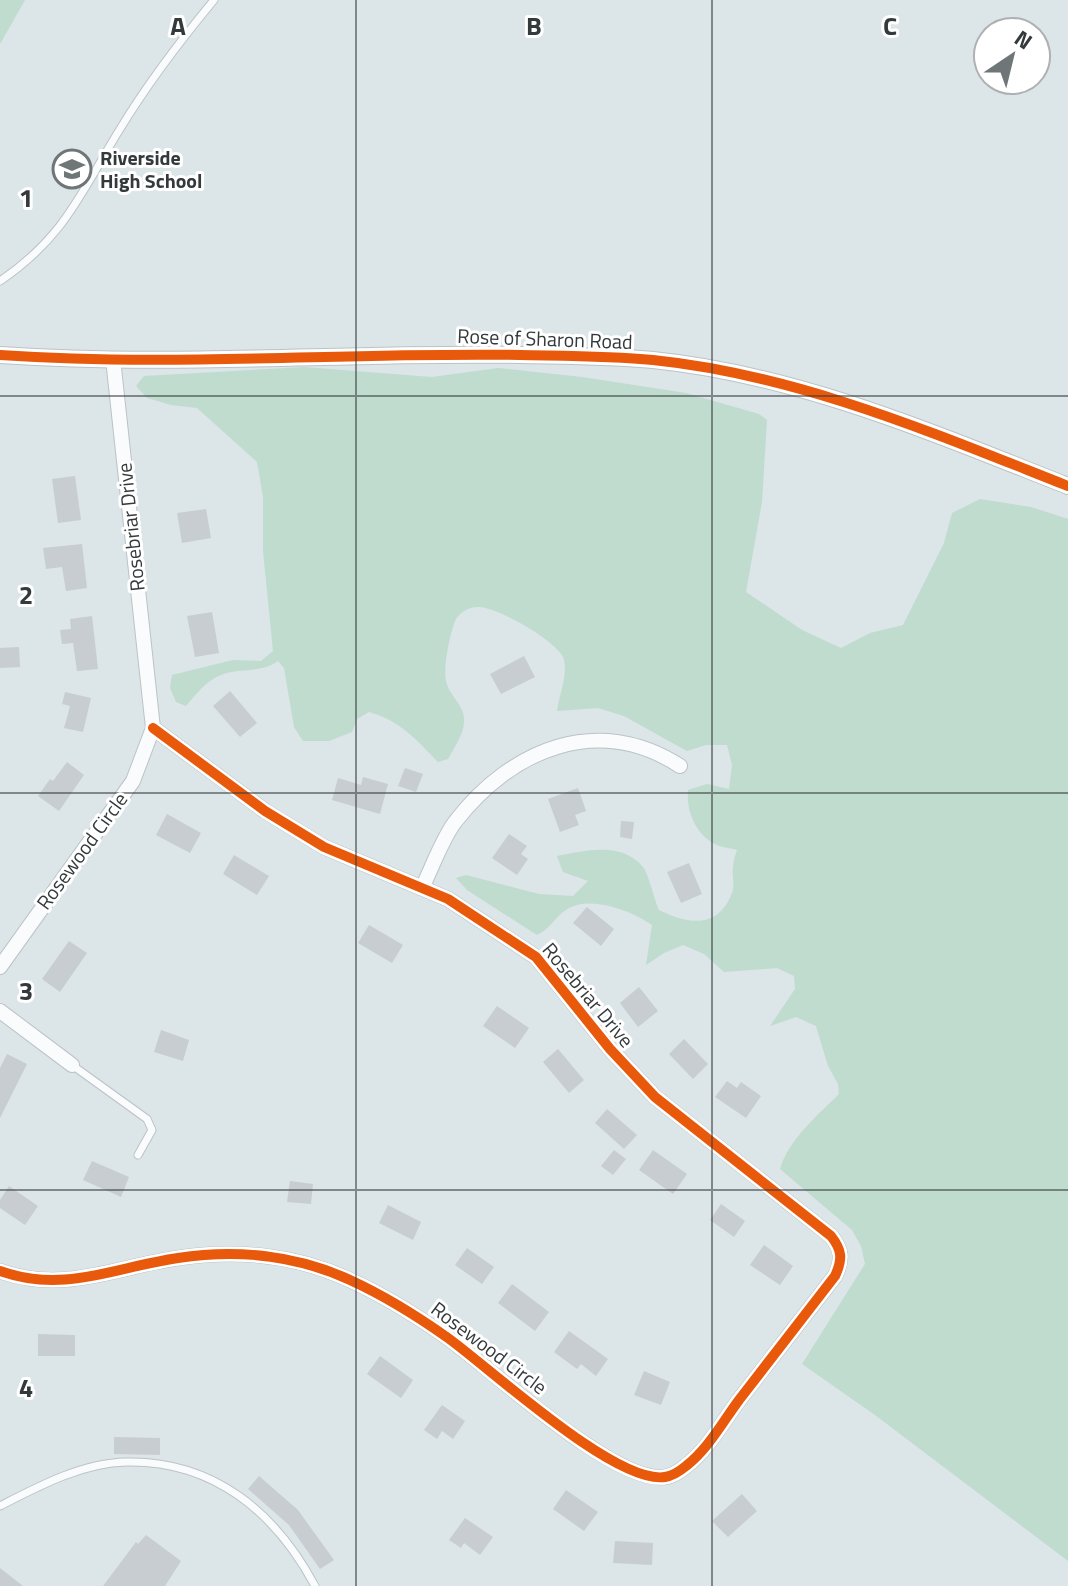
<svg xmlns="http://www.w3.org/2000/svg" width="1068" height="1586" font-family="'Titillium Web',sans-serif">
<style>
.green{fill:#bfdcce}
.building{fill:#c8cdd1}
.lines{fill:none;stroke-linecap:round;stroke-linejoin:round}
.service-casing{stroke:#bcc3c6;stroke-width:9}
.minor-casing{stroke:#bcc3c6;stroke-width:16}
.tertiary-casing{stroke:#bcc3c6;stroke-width:18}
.service{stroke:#fafbfc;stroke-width:7}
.minor{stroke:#fafbfc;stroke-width:14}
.tertiary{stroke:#fafbfc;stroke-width:16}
.cycleway-casing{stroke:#fff;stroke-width:15}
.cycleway{stroke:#e8590c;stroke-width:10}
.grid{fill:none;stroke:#343a3c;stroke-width:2;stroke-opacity:0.55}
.labels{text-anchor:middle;stroke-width:6;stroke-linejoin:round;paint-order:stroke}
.poi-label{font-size:20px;font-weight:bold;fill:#343a3c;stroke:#fff;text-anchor:start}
.street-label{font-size:20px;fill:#343a3c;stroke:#fff}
.grid-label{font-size:26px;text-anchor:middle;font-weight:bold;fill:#343a3c;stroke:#fff;stroke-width:6;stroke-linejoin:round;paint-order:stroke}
</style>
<rect width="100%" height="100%" fill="#dce5e8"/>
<!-- green -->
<path class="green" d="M0 0H25L0 44Z
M304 367 432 377 498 368 582 377 686 393 759 414 767 420 762 502 746 592 802 630 841 648 870 633 903 625 944 543 952 513 980 499 1031 507 1068 519V1561L875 1415 802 1364 865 1264 861 1246 852 1230 780 1169C789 1139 817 1116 839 1094L838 1084 828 1066 816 1026 796 1017 770 1026 795 989 794 976 777 968 724 972 704 954 683 945 664 953 646 965 652 925C632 911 589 894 566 910 555 917 550 929 537 935L467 890 456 878 466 875 539 894 573 896 588 881 563 872 557 856C585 851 621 841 643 867 649 875 654 899 659 910 687 924 718 930 732 893 735 886 732 876 733 868 733 862 735 856 737 850 731 848 723 848 717 845 696 836 686 811 688 790L707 784 729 789 732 765 727 745H706L687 751 624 716 598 708 557 711C559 695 569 672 563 657 555 640 498 608 480 607 470 606 459 612 455 621 450 634 443 667 446 681 448 693 460 702 463 713 468 729 455 746 448 759L438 762C417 740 399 720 369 712L357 719 352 732 329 741H303L294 727 284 668 278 661C260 674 240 667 221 675 207 680 195 695 186 706L176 702 170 688 172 675 233 660 261 661 273 651 263 551V497L257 462 197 408 171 405 147 398 136 386 144 376Z"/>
<!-- building -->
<path class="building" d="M75 476 81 520 58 523 52 479Z
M206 509 211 538 182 543 177 513Z
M82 544 87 588 66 591 62 567 46 569 43 548Z
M212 612 219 653 195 657 187 616Z
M92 616 98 669 77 671 73 643 62 644 60 630 71 629 70 619Z
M19 647 20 667 0 668V648Z
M524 656 535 677 501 694 490 674Z
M230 691 257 723 240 737 213 706Z
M65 692 91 698 83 732 64 728 70 706 62 704Z
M67 762 84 775 59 811 38 796 50 779 53 781Z
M405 768 423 774 416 792 398 786Z
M363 777 388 784 380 814 332 800 338 778 361 785Z
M578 788 586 811 575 815 579 825 560 832 548 799Z
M167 814 201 833 190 853 156 835Z
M621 821 634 822 632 839 620 837Z
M509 834 527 846 521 854 528 859 517 875 492 858Z
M234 855 269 876 257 895 223 874Z
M689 863 702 894 681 903 667 872Z
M587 907 614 929 601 946 573 923Z
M369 925 403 945 392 963 358 943Z
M69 941 87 953 60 992 42 979Z
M639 987 658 1011 638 1027 620 1003Z
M497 1006 529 1028 515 1048 483 1026Z
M161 1030 189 1040 183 1061 154 1052Z
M684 1039 708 1064 693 1079 669 1054Z
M558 1049 584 1080 569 1093 543 1062Z
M7 1054 27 1064 0 1118V1068Z
M727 1081 737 1088 741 1082 761 1096 746 1118 715 1097Z
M607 1109 637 1135 624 1149 595 1123Z
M614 1150 626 1159 613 1175 601 1166Z
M653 1150 687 1174 673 1194 639 1170Z
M92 1161 129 1177 121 1197 83 1180Z
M290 1181 313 1184 311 1204 287 1202Z
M9 1186 38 1206 25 1225 0 1208V1200Z
M721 1204 745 1221 734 1237 710 1220Z
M388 1205 421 1222 413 1240 379 1223Z
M764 1245 793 1266 780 1285 750 1265Z
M467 1248 494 1267 482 1284 455 1265Z
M512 1284 549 1312 535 1331 498 1303Z
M569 1331 608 1359 596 1376 581 1364 577 1369 554 1352Z
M38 1334 75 1335V1356H38Z
M380 1356 413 1380 401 1398 367 1374Z
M644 1371 670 1382 661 1405 634 1395Z
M442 1405 465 1421 453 1439 442 1431 437 1439 424 1430Z
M114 1437 160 1438V1455L114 1454Z
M259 1476 298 1510 334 1560 320 1569 289 1525 248 1489Z
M566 1490 598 1512 584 1531 553 1509Z
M742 1494 757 1511 728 1537 712 1521Z
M465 1518 493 1537 480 1555 464 1543 461 1548 449 1540Z
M146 1535 181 1561 165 1586H103L136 1542 138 1544Z
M615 1541 653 1543 652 1565 613 1563Z
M0 1568 23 1586H0Z"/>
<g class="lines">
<!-- service casing -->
<g class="service-casing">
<path id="service" d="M0 281C65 237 81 192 120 129 148 83 180 41 214 0
M72 1065 147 1119 152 1130 138 1155
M0 1506C39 1486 82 1463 126 1462 214 1460 276 1513 315 1586"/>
</g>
<!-- minor casing -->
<g class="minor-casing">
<path id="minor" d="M422 888C432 868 442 839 455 822 511 749 598 713 680 766
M0 967 133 781 153 728 113 359
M0 1011 72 1065
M0 1271C64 1294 115 1267 178 1258 236 1249 296 1255 350 1280 385 1296 417 1316 448 1338 491 1369 616 1485 665 1477 672 1476 680 1471 686 1466 708 1449 722 1423 739 1400 771 1359 803 1317 835 1276 843 1259 842 1250 831 1236L655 1097 610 1049 536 957 448 899 324 847 265 811 153 728"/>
</g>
<!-- tertiary casing -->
<g class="tertiary-casing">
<path id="tertiary" d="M0 355C173 367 347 352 520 355 564 356 609 356 653 360 799 375 933 433 1068 486"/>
</g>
<!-- service -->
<use href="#service" class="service"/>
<!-- minor -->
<use href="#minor" class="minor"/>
<!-- tertiary -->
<use href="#tertiary" class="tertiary"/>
<!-- cycleway casing -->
<g class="cycleway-casing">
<path id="cycleway" d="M0 355C173 367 347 352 520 355 564 356 609 356 653 360 799 375 933 433 1068 486
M0 1271C64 1294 115 1267 178 1258 236 1249 296 1255 350 1280 385 1296 417 1316 448 1338 491 1369 616 1485 665 1477 672 1476 680 1471 686 1466 708 1449 722 1423 739 1400 771 1359 803 1317 835 1276 843 1259 842 1250 831 1236L655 1097 610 1049 536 957 448 899 324 847 265 811 153 728"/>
</g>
<!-- cycleway -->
<use href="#cycleway" class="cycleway"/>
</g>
<!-- grid -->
<path class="grid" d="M356 0V1586M712 0V1586M0 396H1068M0 793H1068M0 1190H1068"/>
<!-- icons -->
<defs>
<g id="school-ring" transform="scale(2)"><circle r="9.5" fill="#fff" stroke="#6f7678" stroke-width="1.5"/><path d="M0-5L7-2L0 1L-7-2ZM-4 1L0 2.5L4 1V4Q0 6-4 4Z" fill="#6f7678"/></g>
</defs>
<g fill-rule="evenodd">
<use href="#school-ring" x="72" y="169"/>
</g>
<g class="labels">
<!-- poi labels -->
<g class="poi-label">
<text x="100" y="165">Riverside<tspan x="100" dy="23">High School</tspan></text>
</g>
<!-- street labels -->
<g class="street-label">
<text transform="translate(545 339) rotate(2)" y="7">Rose of Sharon Road</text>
<text transform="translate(131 527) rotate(-96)" y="7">Rosebriar Drive</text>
<text transform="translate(82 851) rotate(-54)" y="7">Rosewood Circle</text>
<text transform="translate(588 995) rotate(50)" y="7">Rosebriar Drive</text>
<text transform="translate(489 1348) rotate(37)" y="7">Rosewood Circle</text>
</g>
</g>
<g class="grid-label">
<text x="178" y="35">A</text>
<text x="534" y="35">B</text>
<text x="890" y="35">C</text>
<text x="26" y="207">1</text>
<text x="26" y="604">2</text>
<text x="26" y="1000">3</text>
<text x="26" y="1397">4</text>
</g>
<!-- north arrow -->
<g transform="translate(1012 56) rotate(35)"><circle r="38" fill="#ffffff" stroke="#aeb0b1" stroke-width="2"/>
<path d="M0-6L14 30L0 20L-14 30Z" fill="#6f7678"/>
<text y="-12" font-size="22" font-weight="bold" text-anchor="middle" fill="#343a3c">N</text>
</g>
</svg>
